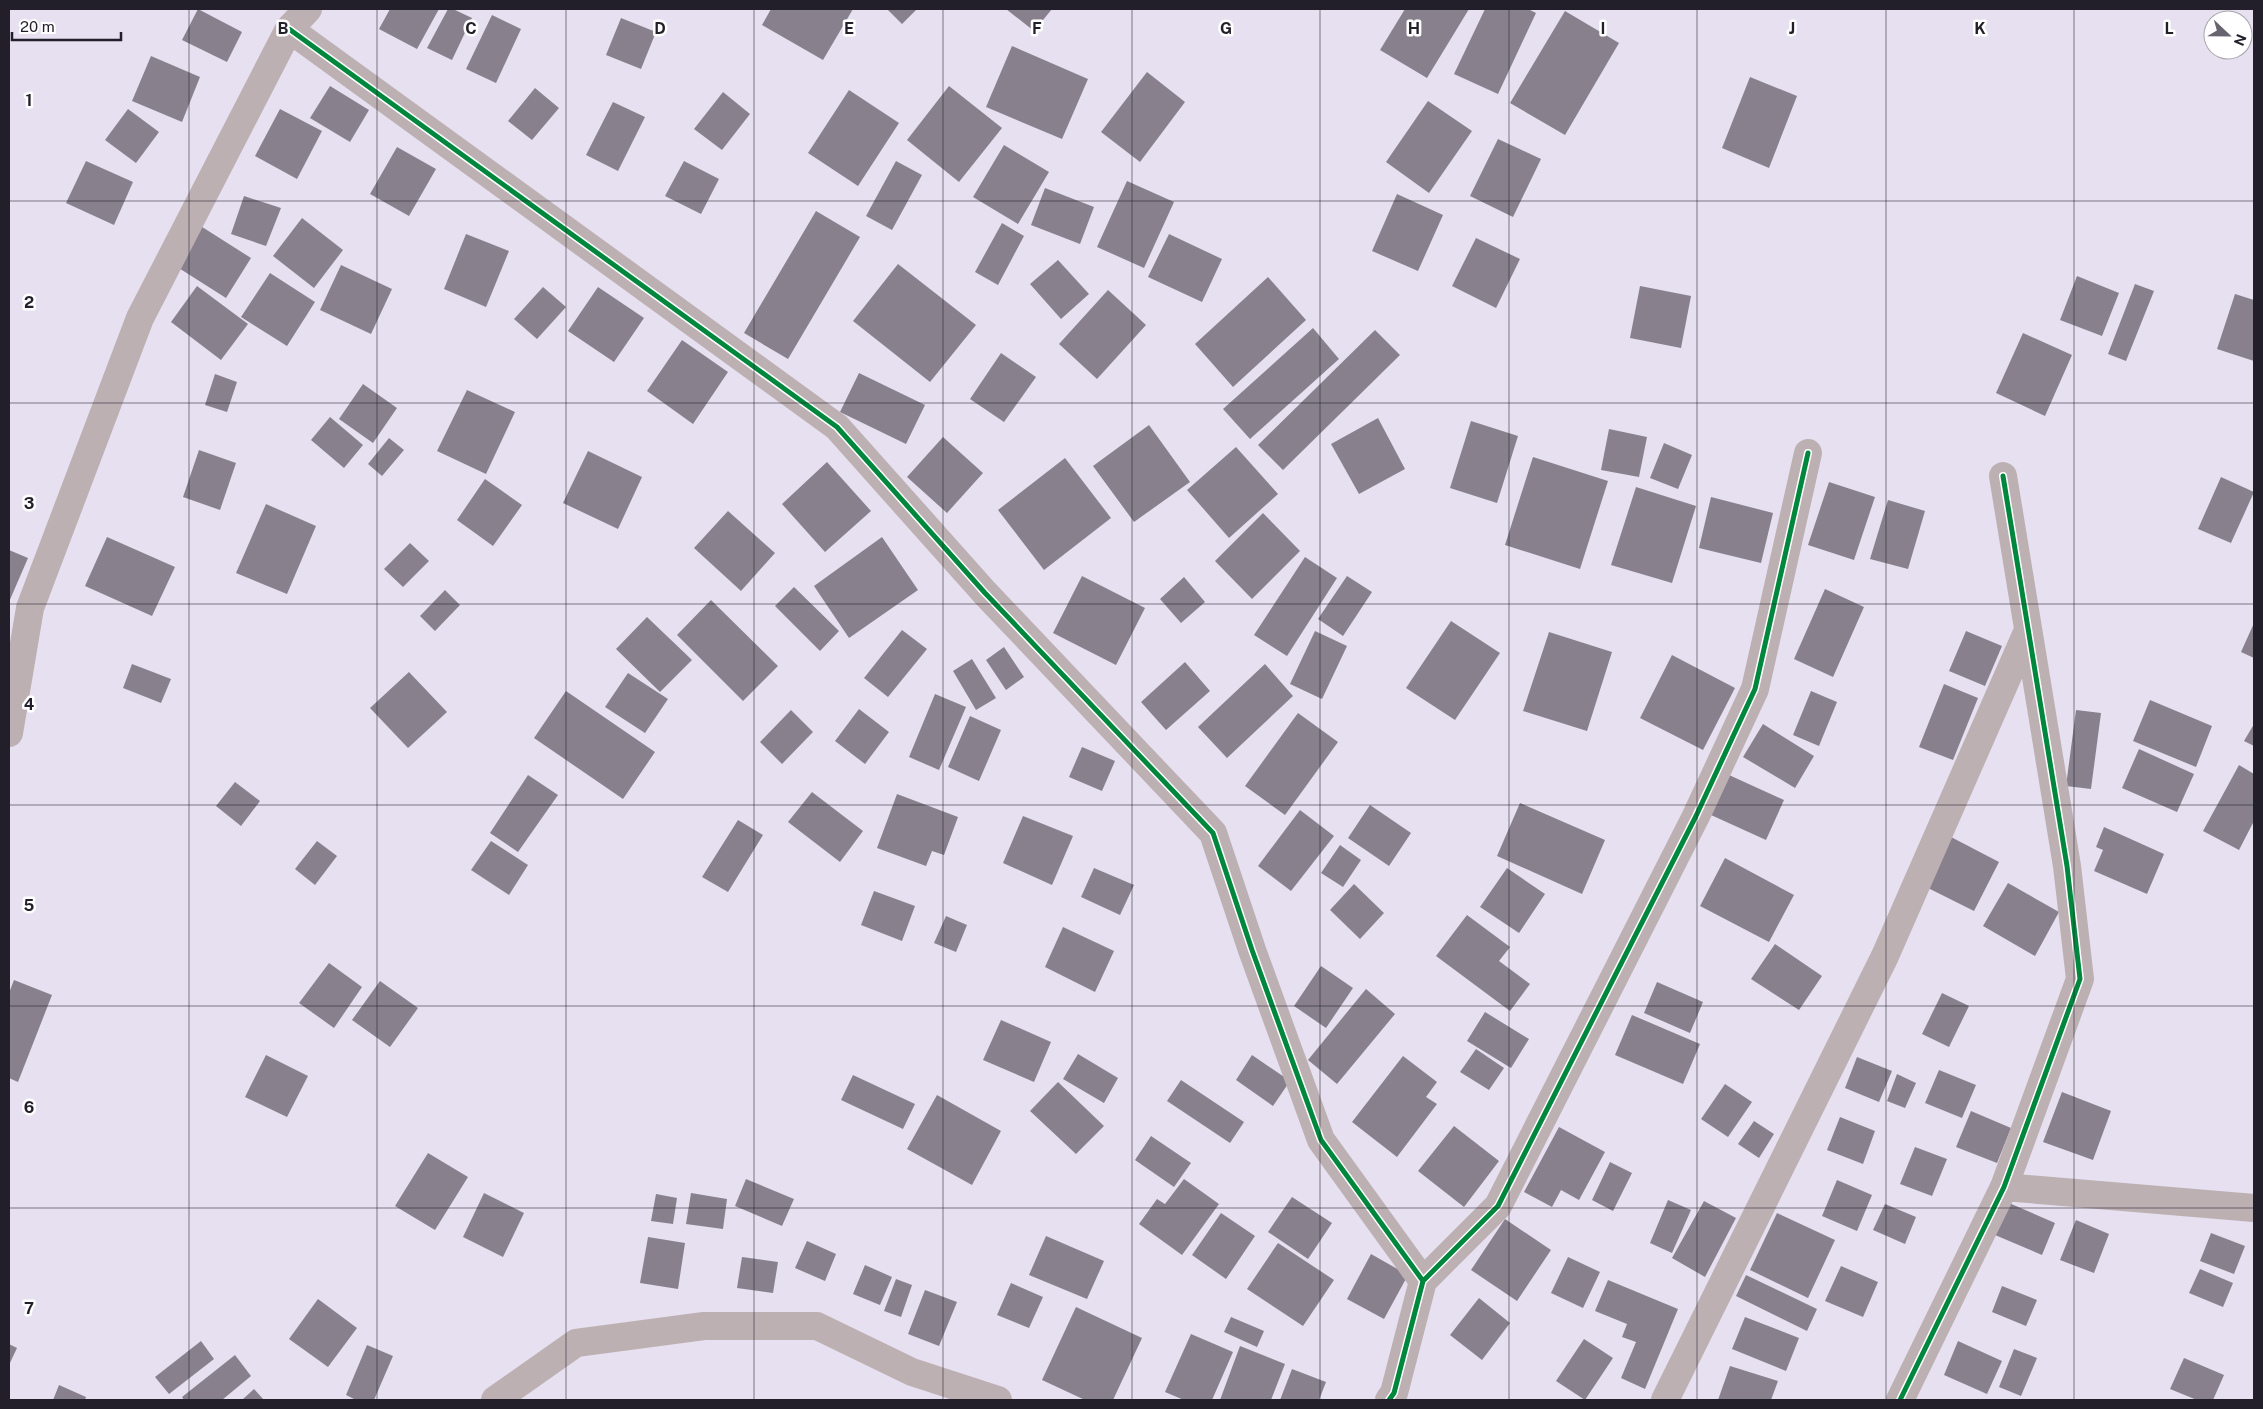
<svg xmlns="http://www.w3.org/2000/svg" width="2263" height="1409" font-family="'Public Sans',sans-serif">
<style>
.building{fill:#88808d}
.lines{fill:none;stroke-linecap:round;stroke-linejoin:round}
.minor{stroke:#bdb0b2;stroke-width:28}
.cycleway-casing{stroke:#fff;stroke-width:8}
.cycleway{stroke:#00873e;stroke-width:5}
.grid{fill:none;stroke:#231f2a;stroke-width:1;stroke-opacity:0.55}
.grid-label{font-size:16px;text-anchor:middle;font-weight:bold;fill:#231f2a;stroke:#fff;stroke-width:5;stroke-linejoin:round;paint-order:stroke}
</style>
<rect width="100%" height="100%" fill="#e6e0f0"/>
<!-- building -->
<path class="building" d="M198 9 242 32 227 62 182 40Z
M390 9H439L417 49 379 29Z
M448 9H453L472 18 452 60 427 48Z
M771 9H853L823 60 762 25Z
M887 9H917L902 24Z
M1006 9H1052L1034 31Z
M1405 9H1469L1427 78 1380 50Z
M1485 9H1528L1536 13 1498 94 1454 74Z
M1565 11 1619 43 1565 135 1510 103Z
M492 15 521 29 496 83 466 69Z
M621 18 656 32 641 69 606 55Z
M1012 46 1088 79 1062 139 986 107Z
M151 56 200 77 182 122 132 101Z
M1147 72 1185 102 1140 162 1101 132Z
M1750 77 1797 96 1769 168 1722 148Z
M330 86 369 110 350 142 310 118Z
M949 86 1002 128 959 182 907 140Z
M535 88 559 108 532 140 508 121Z
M849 90 899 123 858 186 808 153Z
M723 92 750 114 722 150 694 129Z
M1428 101 1472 131 1429 193 1386 162Z
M613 102 645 117 618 171 586 155Z
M128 109 159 132 136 163 105 140Z
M280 109 322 131 297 179 255 156Z
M1498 139 1541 159 1513 217 1470 196Z
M1004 145 1049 172 1018 224 973 197Z
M397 147 436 169 409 216 370 194Z
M86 161 133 182 114 225 66 203Z
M684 161 719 179 701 214 665 196Z
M896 161 922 175 892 230 866 216Z
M1127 181 1174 202 1144 268 1097 247Z
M1045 188 1094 207 1080 244 1031 225Z
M1397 194 1443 215 1418 271 1372 251Z
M244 196 281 208 266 246 231 234Z
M816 211 860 237 788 359 744 333Z
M302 218 343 250 314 288 273 256Z
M1002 223 1024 236 998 285 975 272Z
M199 225 251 258 226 298 174 265Z
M466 234 509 251 486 307 444 289Z
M1169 234 1222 259 1202 302 1148 277Z
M1476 238 1520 259 1496 308 1452 286Z
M1058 260 1089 294 1061 319 1030 284Z
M898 264 976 325 930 382 853 321Z
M341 265 392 289 371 334 320 310Z
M270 273 315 302 287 346 241 317Z
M2077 276 2119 293 2102 336 2060 320Z
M1268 277 1306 320 1233 387 1195 344Z
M2135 284 2154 291 2126 361 2108 354Z
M197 286 248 324 221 360 171 322Z
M1640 286 1691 296 1681 348 1630 338Z
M543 287 566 307 537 339 514 319Z
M598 287 644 318 614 362 568 331Z
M1108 290 1146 325 1097 379 1059 344Z
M2235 294 2254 300V361L2217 349Z
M1313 328 1339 359 1250 439 1223 409Z
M1375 330 1400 355 1283 470 1258 445Z
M2023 333 2072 355 2045 416 1996 393Z
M682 340 728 372 693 424 647 391Z
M1001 353 1036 377 1004 422 970 399Z
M859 373 925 405 906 444 840 412Z
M215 374 237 382 227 412 205 405Z
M363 384 397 408 373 443 339 419Z
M467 390 515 412 486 474 437 451Z
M330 417 363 445 344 468 311 440Z
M1378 418 1405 469 1359 494 1331 444Z
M1471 421 1518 436 1497 503 1450 488Z
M1149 425 1190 482 1134 522 1093 466Z
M1609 429 1647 437 1639 477 1601 470Z
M943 437 983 473 947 513 907 477Z
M389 438 404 450 382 476 368 464Z
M1664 443 1692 455 1678 489 1650 478Z
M1236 447 1278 494 1229 538 1187 490Z
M199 450 236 463 220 510 183 497Z
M588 451 642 477 618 529 563 503Z
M1533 457 1608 481 1580 569 1505 545Z
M1065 458 1111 518 1044 570 998 510Z
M827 462 871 511 825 552 782 504Z
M2221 477 2254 492 2231 543 2198 529Z
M485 479 522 505 493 546 457 520Z
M1829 482 1875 497 1854 560 1808 545Z
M1636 487 1696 506 1672 583 1611 565Z
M1711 497 1773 513 1761 563 1699 548Z
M1888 500 1925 511 1908 569 1870 559Z
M266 504 316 526 287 594 236 573Z
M728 511 775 553 741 591 694 548Z
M1263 513 1300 551 1252 599 1215 561Z
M107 537 175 567 152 616 85 586Z
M882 537 918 590 849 638 814 586Z
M410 543 429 561 403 587 384 569Z
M9 550 28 558 9 602Z
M1305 557 1337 578 1287 656 1254 635Z
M1082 576 1145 608 1116 665 1053 633Z
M1347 576 1372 592 1343 636 1318 619Z
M1184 577 1205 602 1181 623 1160 599Z
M794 587 839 631 820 651 775 606Z
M1825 589 1864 607 1833 677 1794 659Z
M445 590 460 605 435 631 420 616Z
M711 600 778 666 743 701 677 635Z
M647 617 692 660 660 692 616 649Z
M1451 621 1500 653 1455 720 1406 688Z
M2254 623V658L2241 652Z
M902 630 927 649 888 697 864 678Z
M1315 631 1347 646 1322 699 1290 684Z
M1966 631 2002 646 1985 686 1949 671Z
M1549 632 1612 652 1587 731 1523 711Z
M1004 647 1024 677 1006 690 986 660Z
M1672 655 1735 688 1703 750 1640 718Z
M972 659 996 698 976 710 953 671Z
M1185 662 1210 691 1166 730 1141 702Z
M132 664 171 679 161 703 123 688Z
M1265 664 1293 696 1227 758 1198 727Z
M409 672 447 712 408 748 370 708Z
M628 673 668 699 645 733 605 707Z
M1944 684 1978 698 1953 760 1919 747Z
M566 691 655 752 623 799 534 738Z
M1811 691 1837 702 1819 746 1793 735Z
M935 694 966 707 939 770 909 757Z
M2150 700 2212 726 2196 767 2133 741Z
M859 709 889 732 865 764 835 741Z
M791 710 813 732 782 764 760 742Z
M2076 710 2101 713 2091 789 2066 786Z
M1298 713 1338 742 1285 815 1245 786Z
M970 716 1001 730 979 781 948 767Z
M1763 724 1814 756 1795 788 1743 757Z
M2254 724V746L2244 741Z
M1082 747 1115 761 1102 791 1069 777Z
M2139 749 2194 774 2177 812 2122 788Z
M2239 765 2254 774V821L2239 850 2203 831Z
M528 775 558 795 518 852 490 833Z
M1729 775 1784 800 1766 840 1711 815Z
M235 782 260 801 241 826 216 806Z
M812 792 863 831 840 862 788 822Z
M897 794 958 817 944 855 932 851 926 866 877 848Z
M1520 803 1605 840 1582 894 1497 856Z
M1370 805 1411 833 1389 866 1348 838Z
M1300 810 1334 836 1291 891 1258 866Z
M1023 816 1073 836 1052 885 1003 863Z
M738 820 763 835 728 892 702 877Z
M2104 827 2164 854 2147 894 2094 871 2103 850 2096 847Z
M1951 837 1999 862 1974 911 1926 887Z
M317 841 337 856 315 885 295 869Z
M491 841 528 865 509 895 471 870Z
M1340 845 1361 860 1343 887 1321 873Z
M1725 858 1794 895 1769 942 1700 906Z
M1094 868 1134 885 1120 915 1081 897Z
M1507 868 1545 894 1519 933 1480 907Z
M2008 883 2059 912 2035 956 1983 926Z
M1354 884 1384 913 1360 939 1330 910Z
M874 891 915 906 902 941 861 925Z
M1467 915 1510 947 1499 961 1530 984 1510 1011 1436 956Z
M946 916 967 925 956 952 934 943Z
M1063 927 1114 951 1095 992 1045 967Z
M1775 944 1822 976 1799 1010 1751 979Z
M329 963 362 987 334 1028 299 1003Z
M1321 966 1353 988 1326 1028 1294 1006Z
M14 980 52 995 18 1082 9 1078V993Z
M380 981 418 1008 390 1047 352 1020Z
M1657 982 1703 1002 1690 1033 1644 1013Z
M1366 989 1395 1014 1337 1084 1308 1060Z
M1942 993 1969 1006 1949 1047 1922 1034Z
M1485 1012 1529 1039 1511 1068 1467 1041Z
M1632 1015 1700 1044 1683 1084 1615 1055Z
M1001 1020 1051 1042 1034 1082 983 1060Z
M1476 1049 1504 1068 1489 1090 1460 1072Z
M1078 1054 1118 1078 1104 1103 1063 1079Z
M266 1055 308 1076 287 1117 245 1097Z
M1252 1055 1290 1081 1273 1106 1236 1080Z
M1403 1056 1437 1082 1426 1097 1437 1104 1397 1157 1352 1122Z
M1857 1057 1892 1071 1879 1102 1845 1088Z
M1939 1070 1976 1085 1962 1118 1925 1103Z
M1897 1074 1916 1083 1905 1108 1887 1101Z
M853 1075 915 1104 903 1129 841 1100Z
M1181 1080 1244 1122 1230 1143 1167 1101Z
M1058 1082 1104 1126 1076 1154 1030 1111Z
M1725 1084 1752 1102 1728 1137 1701 1119Z
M2062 1092 2111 1111 2093 1160 2043 1142Z
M937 1095 1001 1131 972 1185 907 1149Z
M1971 1111 2011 1128 1997 1163 1956 1147Z
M1840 1117 1875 1131 1863 1164 1827 1150Z
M1754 1121 1774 1134 1759 1158 1738 1144Z
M1454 1126 1499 1161 1464 1207 1418 1171Z
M1559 1127 1605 1152 1579 1200 1561 1190 1552 1207 1524 1192Z
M1151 1136 1191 1163 1174 1187 1135 1160Z
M1915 1147 1947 1159 1932 1196 1900 1184Z
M428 1153 468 1177 435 1230 395 1206Z
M1610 1162 1632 1173 1613 1211 1592 1200Z
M746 1179 794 1199 782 1226 735 1206Z
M1184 1179 1219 1204 1182 1255 1139 1224 1157 1199 1165 1204Z
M1837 1180 1872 1195 1857 1231 1822 1216Z
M484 1193 524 1213 503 1257 463 1237Z
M691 1193 727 1199 723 1229 686 1224Z
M656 1194 677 1198 673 1224 651 1221Z
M1292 1197 1332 1223 1308 1259 1268 1232Z
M1668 1200 1691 1210 1672 1253 1650 1243Z
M1704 1201 1736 1218 1705 1277 1672 1258Z
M2009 1203 2055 1223 2042 1255 1995 1235Z
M1885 1204 1916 1217 1905 1244 1873 1230Z
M1221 1213 1255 1236 1226 1279 1192 1255Z
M1777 1213 1835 1240 1808 1298 1750 1270Z
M1505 1219 1551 1250 1517 1301 1471 1270Z
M2076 1220 2109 1234 2094 1273 2060 1260Z
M2211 1233 2245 1246 2234 1274 2200 1261Z
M1046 1236 1104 1261 1087 1299 1029 1275Z
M648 1237 685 1243 678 1289 640 1283Z
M807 1241 836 1254 825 1281 795 1268Z
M1278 1243 1334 1280 1303 1326 1247 1289Z
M1371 1254 1408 1275 1384 1319 1347 1299Z
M742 1257 778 1262 773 1293 737 1288Z
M1568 1257 1600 1272 1583 1308 1551 1293Z
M865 1265 892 1277 880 1305 853 1294Z
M1841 1266 1878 1282 1863 1317 1825 1301Z
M2200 1269 2233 1283 2223 1307 2189 1293Z
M1746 1275 1817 1309 1807 1331 1736 1296Z
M896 1279 912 1285 901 1317 884 1311Z
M1608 1280 1678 1309 1645 1389 1621 1378 1636 1342 1622 1337 1627 1324 1595 1311Z
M1011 1283 1043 1297 1029 1328 997 1315Z
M2002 1286 2037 1300 2026 1326 1992 1312Z
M925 1290 957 1302 939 1346 908 1334Z
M1479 1298 1510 1323 1482 1360 1450 1335Z
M318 1299 357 1328 328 1367 289 1339Z
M1076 1307 1142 1338 1113 1400H1085L1042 1380Z
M1231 1317 1264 1331 1257 1347 1224 1332Z
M1745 1317 1799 1338 1786 1371 1732 1349Z
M1191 1334 1233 1352 1212 1400H1184L1165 1392Z
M1584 1339 1613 1358 1585 1400 1556 1381Z
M201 1341 214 1359 169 1394 155 1377Z
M1958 1341 2002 1361 1987 1394 1944 1375Z
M9 1344 17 1348 9 1365Z
M367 1345 393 1356 374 1400H356L346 1395Z
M1240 1346 1285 1364 1271 1400H1220Z
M2014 1349 2037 1358 2021 1396 1999 1387Z
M235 1355 251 1376 222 1400H184L182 1397Z
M2184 1358 2224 1375 2213 1400H2197L2170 1389Z
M1730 1366 1778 1381 1771 1400H1718Z
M1292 1369 1326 1382 1319 1400H1280Z
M59 1385 86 1397 85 1400H53Z
M254 1389 264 1400H242Z"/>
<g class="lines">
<!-- minor -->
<path class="minor" d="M289 29 837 427 985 593 1213 833 1252 950 1321 1140 1423 1281
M9 733 30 608 140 318 289 29 308 9
M2004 1187 2254 1208
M495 1400 576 1343 704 1326H817L912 1372 998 1400
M1389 1400 1394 1393 1423 1281 1498 1206 1696 816 1755 689 1808 453
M1665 1400 1885 956 2028 630
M1900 1400 2004 1187 2080 979 2067 866 2003 476"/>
<!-- cycleway casing -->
<g class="cycleway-casing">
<path id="cycleway" d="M289 29 837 427 985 593 1213 833 1252 950 1321 1140 1423 1281
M1389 1400 1394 1393 1423 1281 1498 1206 1696 816 1755 689 1808 453
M1900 1400 2004 1187 2080 979 2067 866 2003 476"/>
</g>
<!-- cycleway -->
<use href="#cycleway" class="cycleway"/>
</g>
<!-- grid -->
<path class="grid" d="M189 9V1400M377 9V1400M566 9V1400M754 9V1400M943 9V1400M1132 9V1400M1320 9V1400M1509 9V1400M1697 9V1400M1886 9V1400M2074 9V1400M9 201H2254M9 403H2254M9 604H2254M9 805H2254M9 1006H2254M9 1208H2254"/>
<g class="grid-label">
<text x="283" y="34">B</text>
<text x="471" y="34">C</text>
<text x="660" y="34">D</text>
<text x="849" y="34">E</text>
<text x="1037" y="34">F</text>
<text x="1226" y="34">G</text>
<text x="1414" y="34">H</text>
<text x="1603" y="34">I</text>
<text x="1792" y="34">J</text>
<text x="1980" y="34">K</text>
<text x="2169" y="34">L</text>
<text x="29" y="106">1</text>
<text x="29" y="308">2</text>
<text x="29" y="509">3</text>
<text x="29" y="710">4</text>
<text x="29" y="911">5</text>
<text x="29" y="1113">6</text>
<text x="29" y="1314">7</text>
</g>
<!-- border -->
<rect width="2263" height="1409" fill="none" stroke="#231f2a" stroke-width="20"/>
<!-- north arrow -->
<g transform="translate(2228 35) rotate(112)"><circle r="24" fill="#ffffff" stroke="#a7a5aa"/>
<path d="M0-4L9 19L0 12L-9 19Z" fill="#67636f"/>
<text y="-8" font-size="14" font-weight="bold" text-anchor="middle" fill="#231f2a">N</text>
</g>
<!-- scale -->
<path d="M12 32v8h109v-8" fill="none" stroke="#231f2a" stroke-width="2.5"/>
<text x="20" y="32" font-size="15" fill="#231f2a" stroke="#ffffff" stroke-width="4" paint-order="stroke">20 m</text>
</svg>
